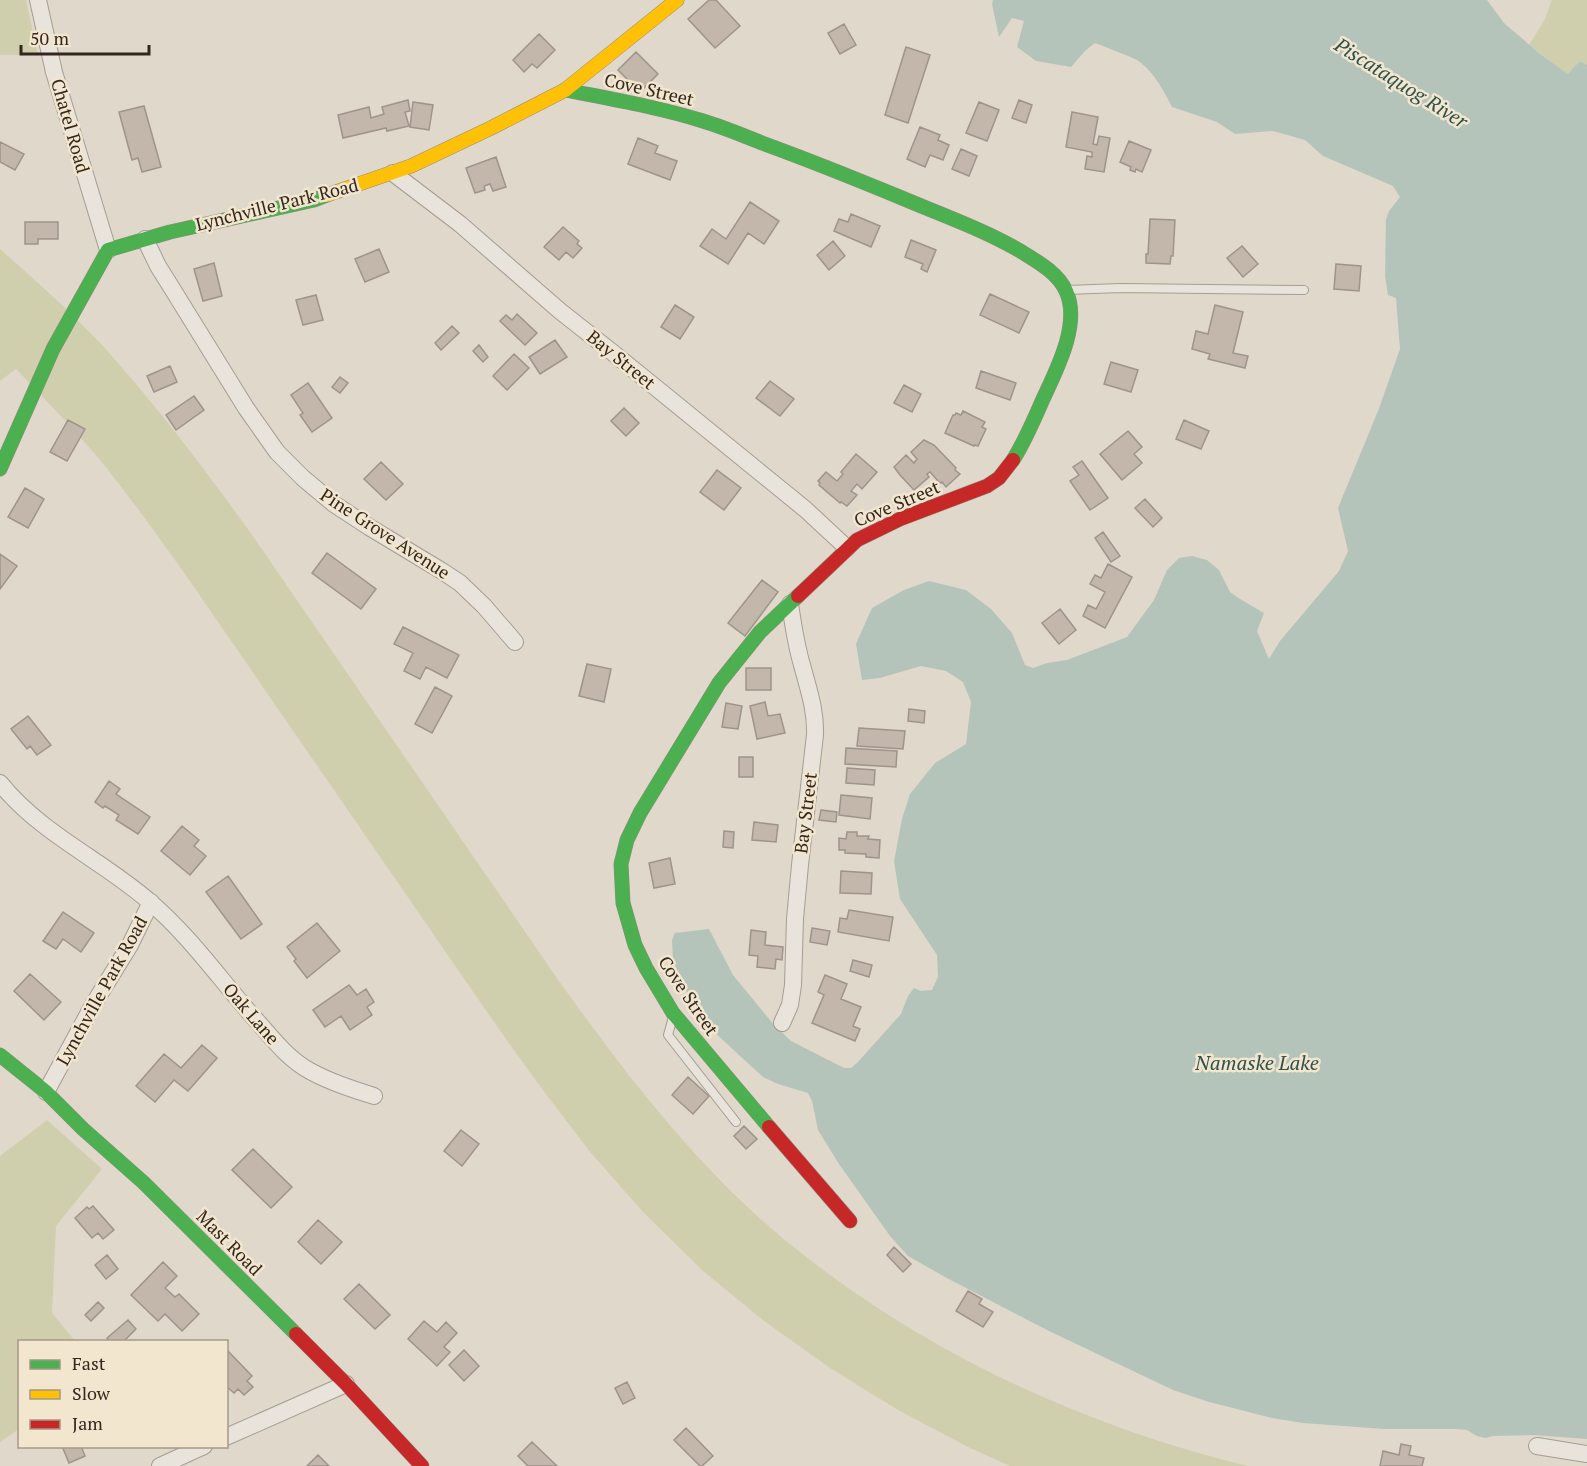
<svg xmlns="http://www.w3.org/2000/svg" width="1587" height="1466" font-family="'PT Serif',serif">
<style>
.green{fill:#d0cfad}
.water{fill:#b5c4bb}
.building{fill:#c3b7ab;stroke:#9f948a;stroke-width:1.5}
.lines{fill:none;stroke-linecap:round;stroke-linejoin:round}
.lane-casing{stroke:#a59d93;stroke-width:10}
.street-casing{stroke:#a59d93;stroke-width:18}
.fast-casing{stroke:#958d83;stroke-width:15}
.slow-casing{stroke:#958d83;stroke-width:15}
.jam-casing{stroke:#958d83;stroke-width:15}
.lane{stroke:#e8e4db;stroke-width:8}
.street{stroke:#e8e4db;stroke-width:16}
.fast{stroke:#4caf50;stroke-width:14}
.slow{stroke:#ffc107;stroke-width:14}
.jam{stroke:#c62828;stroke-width:14}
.labels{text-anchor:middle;stroke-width:5;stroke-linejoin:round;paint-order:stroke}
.street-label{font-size:18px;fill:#32261d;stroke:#f2e6cf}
.water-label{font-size:20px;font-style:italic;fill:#2d514d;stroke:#f2e6cf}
</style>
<rect width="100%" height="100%" fill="#e0d8ca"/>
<!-- green -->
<path class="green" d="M0 0H26L38 55H0Z
M1552 0H1587V65L1580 61 1569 75 1529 45 1544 21Z
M0 249C35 280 71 312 103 346 156 405 204 468 250 532L559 981C618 1063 679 1144 754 1213 891 1337 1069 1423 1248 1466H1010L970 1448 898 1410 830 1368 764 1321 702 1270 644 1213 591 1153 542 1089 496 1025 187 577C157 535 128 494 95 454 70 425 43 397 16 369L0 381Z
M47 1120 102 1169 56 1226 52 1313 75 1341 20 1342 19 1429 0 1442V1156Z"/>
<!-- water -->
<path class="water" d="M993 0H1487L1504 23 1539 53 1568 74 1580 61 1587 65V1439L1534 1435 1493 1436 1485 1438 1477 1436 1467 1430 1456 1429H1384L1303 1423 1272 1418 1209 1402 1173 1390 1047 1330 945 1277 908 1256 890 1236 839 1164 818 1130 812 1101 808 1093 778 1084 763 1077 713 1031 683 987 673 960 672 940 675 933 709 929 733 975 774 1025 791 1041 844 1068H851L857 1063 901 1014 908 996 914 988 921 991 932 990 938 977 937 955 900 899 894 861 902 819 910 794 935 763 966 744 971 702 963 682 946 671 921 666 880 678 862 680 856 644 872 608 904 590 929 581 966 590 991 609 1012 633 1025 665 1033 668 1047 663 1067 660 1127 637 1154 600 1167 570 1179 558 1192 556 1207 560 1219 570 1230 592 1240 599 1264 613 1257 631 1269 659 1280 641 1339 571 1348 551 1338 508 1378 411 1400 349 1396 298 1388 295 1385 276 1386 219 1389 211 1400 197 1393 186 1323 156 1305 140 1273 131 1235 134 1217 122 1172 107C1164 91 1152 68 1135 59 1122 53 1108 48 1095 43L1085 51 1071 67 1036 61 1017 47 1024 21 1012 18 999 37 992 4Z"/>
<!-- building -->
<path class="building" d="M709 0H716L740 26 715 48 688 19Z
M844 24 856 45 840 54 828 33Z
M539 34 555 50 537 68 532 64 524 72 513 60Z
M906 47 930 55 908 123 885 115Z
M636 52 658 74 640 92 618 70Z
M408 100 410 111 405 112 409 126 387 131 386 128 343 138 338 115 369 107 371 118 384 114 382 107Z
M1019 100 1032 105 1026 123 1012 118Z
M413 102 433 105 429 130 410 127Z
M979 102 999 110 987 141 966 133Z
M144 106 161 167 142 172 138 158 132 160 119 112Z
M1072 112 1098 117 1093 144 1097 145 1099 136 1110 138 1104 172 1085 169 1087 156 1092 157V152L1066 147Z
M920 127 940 135 938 140 949 145 943 160 930 155 925 167 907 159Z
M638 138 658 146 655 153 677 161 670 180 628 164Z
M1129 141 1151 150 1142 172 1136 169 1135 172 1130 170 1131 167 1120 162Z
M0 142 24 154 15 170 0 162Z
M961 149 977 156 969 176 952 169Z
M496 157 506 187 493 191 490 184 484 186 485 190 475 193 466 168Z
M750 202 779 221 764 244 748 233 728 264 700 246 712 229 726 239Z
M851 214 880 226 871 247 834 231 839 219 848 222Z
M1150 219 1175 220 1173 256H1171L1170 264 1146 263V254H1148Z
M25 222H58V239H38V244H25Z
M563 227 579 241 577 244 582 248 573 258 566 252 559 260 544 247Z
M911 240 936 250 927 272 921 269 923 264 905 257Z
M833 241 845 256 829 270 817 255Z
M1242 246 1258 264 1243 277 1227 258Z
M379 249 389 272 365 282 355 259Z
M214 263 222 296 203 301 194 269Z
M1336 264 1361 266 1359 291 1334 289Z
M990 294 1029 312 1019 333 980 315Z
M316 295 323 320 303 325 296 300Z
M675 305 694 317 680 339 661 327Z
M1215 305 1243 312 1233 353 1248 356 1245 368 1208 359 1210 354 1192 349 1196 331 1208 334Z
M517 314 537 333 525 345 500 321 506 315 512 320Z
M452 326 459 333 441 350 435 343Z
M555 340 567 357 540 374 529 357Z
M479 345 488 357 483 362 473 351Z
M514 354 529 368 507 390 493 376Z
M1111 362 1138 370 1131 392 1104 384Z
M170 366 177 382 154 392 147 376Z
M981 371 1016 383 1010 400 976 388Z
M340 377 348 383 340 393 332 387Z
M770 381 794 399 780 416 756 398Z
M308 383 332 418 312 432 300 415 303 413 291 395Z
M904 385 921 394 912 412 894 403Z
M194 396 204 410 176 430 166 415Z
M624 408 639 423 626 436 611 421Z
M963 411 985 422 982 427 986 429 978 446 975 445 974 446 945 433 953 415H955L956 413 961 415Z
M68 420 85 429 67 461 50 452Z
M1184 420 1209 431 1201 449 1176 439Z
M1128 431 1142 447 1134 454 1142 463 1122 480 1100 454Z
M924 440 934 445 956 468 955 470 960 474 946 487 942 482 940 483 930 472 927 474 929 477 914 490 900 475 894 467 906 455 914 463 917 459 911 452Z
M856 454 877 472 862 489 857 484 851 491 857 495 847 506 841 502 840 503 819 485 820 483 818 481 826 472 837 481 843 474 841 472Z
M1082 461 1108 498 1090 510 1070 481 1079 475 1073 467Z
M381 462 403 484 386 500 364 479Z
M717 470 741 488 724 510 700 492Z
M25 488 44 499 28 528 8 517Z
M1145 499 1162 518 1153 527 1135 508Z
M1103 532 1120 556 1111 562 1095 538Z
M327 553 376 589 361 609 312 573Z
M0 554 17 566 0 589Z
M1108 564 1132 577 1105 628 1083 616 1088 605 1096 609 1105 592 1090 584 1095 575 1101 578Z
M762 580 778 592 745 636 728 623Z
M1060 609 1076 630 1059 644 1042 623Z
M403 627 459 655 447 678 426 667 420 679 404 671 413 653 394 644Z
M587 664 611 669 604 702 579 696Z
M746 668H771V690H746Z
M435 687 452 696 432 733 415 724Z
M765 702 768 716 780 714 785 733 757 739 750 706Z
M726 703 742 706 738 729 722 727Z
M909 709 925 711 924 723 908 721Z
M28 716 51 745 37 755 30 746 27 749 11 729Z
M859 728 905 731 903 749 857 746Z
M846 748 897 751 896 767 845 764Z
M739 757H753V777H739Z
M847 768 875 770 874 785 846 783Z
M109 781 120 789 116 794 150 817 138 834 116 820 119 815 105 806 103 808 95 802Z
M841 795 872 798 870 819 839 815Z
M821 810 837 812 836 822 819 820Z
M754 822 778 825 776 842 752 840Z
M182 826 199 840 194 846 206 856 190 875 161 851Z
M724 831 734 832 733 848 723 847Z
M847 832H857V836H869L868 839 880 840 879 858 866 857V854L845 853V850H839V838L846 839Z
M670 858 675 884 654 888 649 863Z
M841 871 872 873 871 894 840 893Z
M228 876 262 924 241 939 206 892Z
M849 910 893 917 889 941 838 932 840 918 847 919Z
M63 912 94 933 81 952 63 939 56 949 43 941Z
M317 923 340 951 307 978 294 961 296 959 287 947Z
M812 928 830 931 827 945 810 942Z
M751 930 766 932 765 945 783 947 782 960 776 959 775 969 757 967 758 956 749 955Z
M853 960 872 965 869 977 850 971Z
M30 974 61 1002 44 1020 14 991Z
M825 975 847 984 841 999 861 1007 853 1026 860 1029 855 1041 812 1023 824 995 818 992Z
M349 985 357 995 366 989 374 1002 367 1007 372 1015 350 1030 341 1016 325 1027 313 1010Z
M202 1045 217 1058 188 1091 174 1080 155 1102 136 1086 164 1054 181 1068Z
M688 1077 709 1096 693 1114 672 1095Z
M744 1126 757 1139 746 1149 734 1136Z
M461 1130 479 1144 462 1166 444 1151Z
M253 1149 292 1187 271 1208 232 1170Z
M93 1206 114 1230 103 1239 98 1233 92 1238 75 1218 87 1207 89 1209Z
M318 1220 342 1242 321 1264 298 1242Z
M894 1247 911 1264 903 1272 887 1255Z
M107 1255 118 1269 106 1279 95 1265Z
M163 1262 177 1276 165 1288 175 1297 179 1294 199 1314 182 1331 165 1314 158 1321 131 1295Z
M359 1284 390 1315 375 1329 344 1299Z
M968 1291 982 1299 979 1304 993 1312 983 1327 956 1311Z
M98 1302 104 1308 91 1321 85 1315Z
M128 1320 136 1329 123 1342H110L107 1338Z
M424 1321 437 1332 446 1322 457 1333 444 1347 450 1352 437 1366 408 1339Z
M226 1349 252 1376 247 1381 253 1387 244 1395 238 1389 234 1393 226 1386Z
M464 1350 479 1366 464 1381 449 1365Z
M627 1382 635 1398 623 1404 615 1388Z
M686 1428 713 1456 702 1466H700L674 1440Z
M532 1442 557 1466H528L518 1456Z
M1401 1444 1411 1446 1409 1455 1424 1458 1422 1466H1380L1383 1451 1399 1455Z
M62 1446H81L85 1456 69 1463Z
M318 1455 329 1466H307Z"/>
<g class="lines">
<!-- lane casing -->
<g class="lane-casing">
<path id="lane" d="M1066 290 1121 288 1304 290
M673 1017 668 1035 736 1122"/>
</g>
<!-- street casing -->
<g class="street-casing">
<path id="street" d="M38 0 54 72 108 250
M393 173 460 224 560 311 612 352 805 509 847 548
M145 239 158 266 173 290 246 408 277 452 303 478 334 504 369 527 442 571 460 583 484 606 515 642
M0 783C41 834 102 860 150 902 191 937 221 981 257 1021 273 1039 288 1059 310 1071 330 1082 352 1089 374 1096
M782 1023 790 1005 793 985 795 919 800 865 815 735C816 710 808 688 802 665 796 645 793 624 790 604
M46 1092 93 1005 130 945 151 902
M226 1437 346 1384
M1537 1446 1587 1454
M160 1466 204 1446"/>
</g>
<!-- fast casing -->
<g class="fast-casing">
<path id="fast" d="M565 90C611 99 658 107 703 121 723 127 742 135 762 143 809 160 856 179 902 198 942 215 985 230 1022 252 1038 262 1058 273 1066 291 1081 323 1057 369 1043 399 1034 420 1025 441 1013 460
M0 469 53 349 108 250 170 232 314 200 327 195
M0 1055 46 1092 83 1129 144 1183 296 1334
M769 1127 673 1013 646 968 635 945 623 903 621 864 627 840 640 813 719 683 760 632 798 596"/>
</g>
<!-- slow casing -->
<g class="slow-casing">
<path id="slow" d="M327 195 411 166 491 128 565 90 677 0"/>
</g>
<!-- jam casing -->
<g class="jam-casing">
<path id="jam" d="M798 596 857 540 900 519 987 486 999 478 1013 460
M769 1127 850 1221
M296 1334 346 1384 422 1466"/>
</g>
<!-- lane -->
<use href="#lane" class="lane"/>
<!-- street -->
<use href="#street" class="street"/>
<!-- fast -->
<use href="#fast" class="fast"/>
<!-- slow -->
<use href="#slow" class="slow"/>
<!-- jam -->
<use href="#jam" class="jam"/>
</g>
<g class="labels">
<!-- street labels -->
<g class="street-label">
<text transform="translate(649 90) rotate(13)" y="6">Cove Street</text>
<text transform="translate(70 126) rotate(74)" y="6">Chatel Road</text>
<text transform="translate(277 205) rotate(-14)" y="6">Lynchville Park Road</text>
<text transform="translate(621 360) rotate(39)" y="6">Bay Street</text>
<text transform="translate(897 504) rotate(-23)" y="6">Cove Street</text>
<text transform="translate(385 534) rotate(33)" y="6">Pine Grove Avenue</text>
<text transform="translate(806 813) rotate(-83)" y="6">Bay Street</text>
<text transform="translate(102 991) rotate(-61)" y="6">Lynchville Park Road</text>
<text transform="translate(688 996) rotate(56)" y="6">Cove Street</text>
<text transform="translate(251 1014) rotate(49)" y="6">Oak Lane</text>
<text transform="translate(229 1243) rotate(45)" y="6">Mast Road</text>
</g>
<!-- water labels -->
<g class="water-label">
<text transform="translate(1401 83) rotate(32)" y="7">Piscataquog River</text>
<text x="1257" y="1070">Namaske Lake</text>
</g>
</g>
<!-- legend -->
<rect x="18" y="1340" width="210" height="108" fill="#f2e6cf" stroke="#a59988" stroke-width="1.5"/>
<rect x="30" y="1360" width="30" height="9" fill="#4caf50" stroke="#a59988" stroke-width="1.5"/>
<text x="72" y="1370" font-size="18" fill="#32261d">Fast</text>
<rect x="30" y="1390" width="30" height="9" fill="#ffc107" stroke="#a59988" stroke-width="1.5"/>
<text x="72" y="1400" font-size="18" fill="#32261d">Slow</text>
<rect x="30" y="1420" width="30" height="9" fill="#c62828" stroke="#a59988" stroke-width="1.5"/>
<text x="72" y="1430" font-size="18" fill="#32261d">Jam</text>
<!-- scale -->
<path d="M21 45v9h128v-9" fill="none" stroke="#32261d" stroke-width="3"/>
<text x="30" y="45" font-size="18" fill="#32261d" stroke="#f2e6cf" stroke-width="4.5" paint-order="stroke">50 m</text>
</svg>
